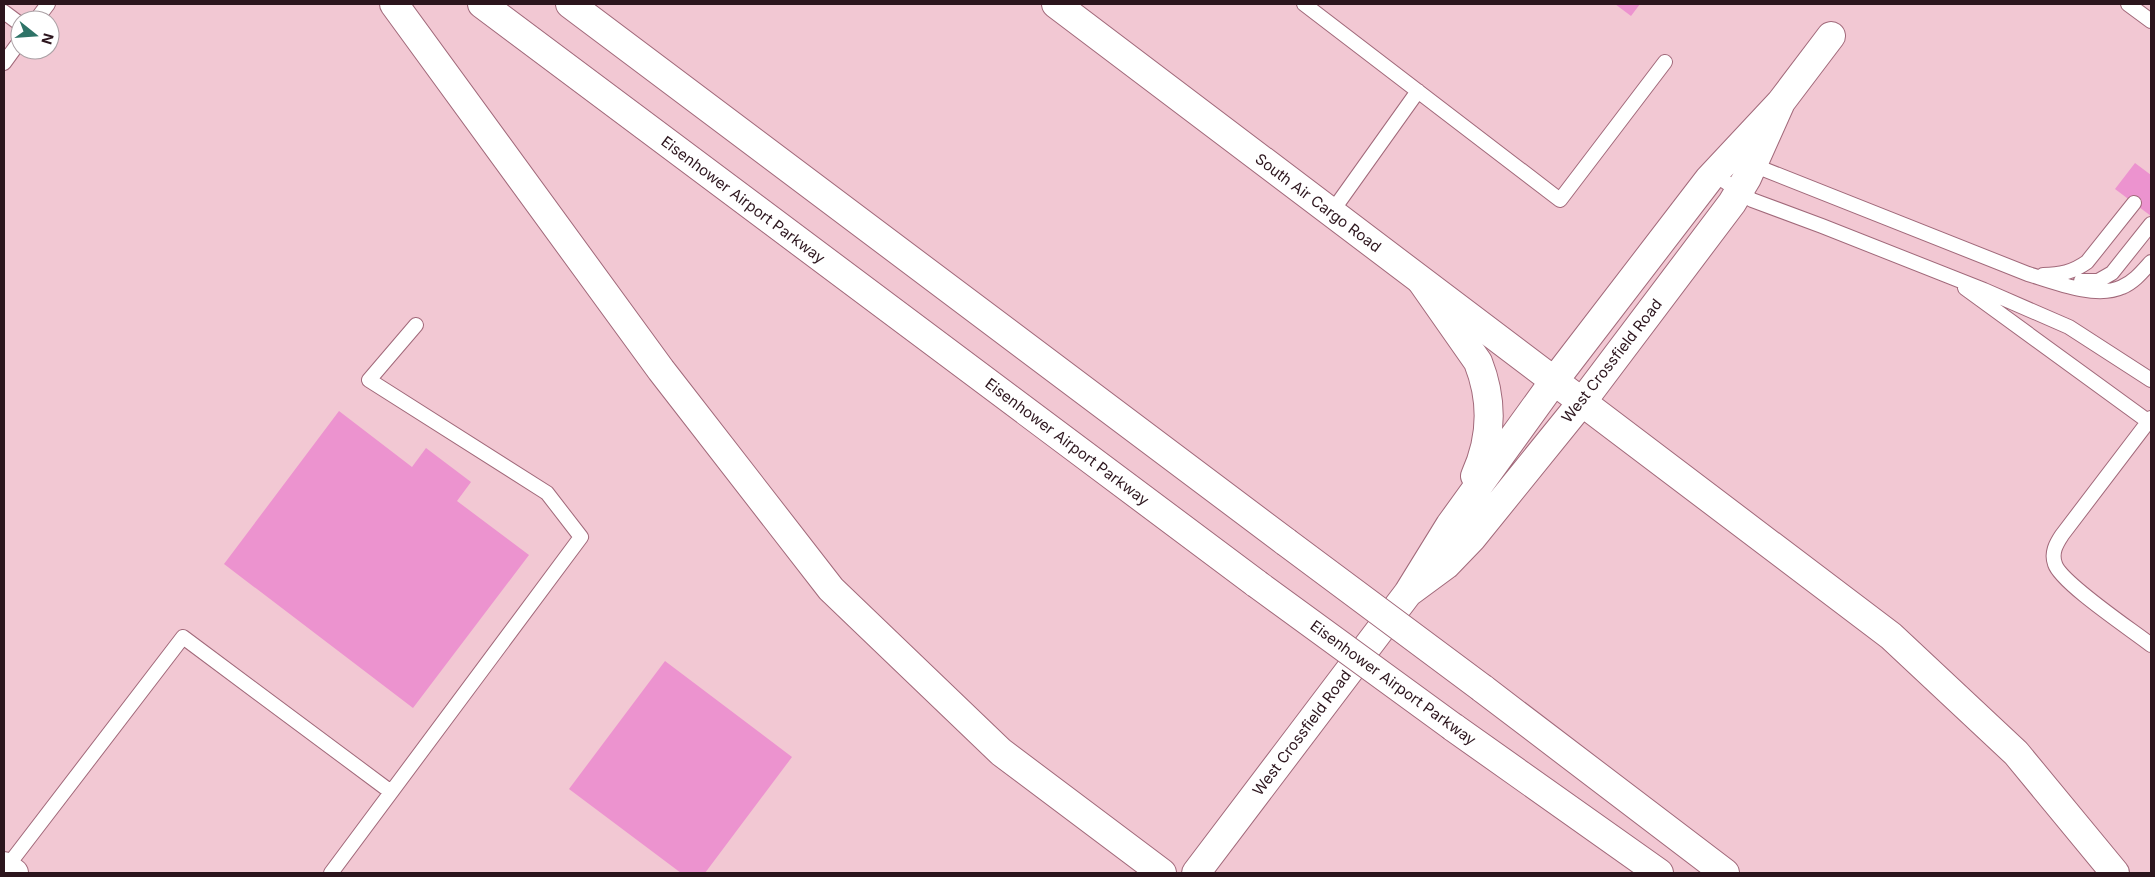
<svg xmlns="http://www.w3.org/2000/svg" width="2155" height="877" font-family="Inter,sans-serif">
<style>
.built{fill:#f2c8d3;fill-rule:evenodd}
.building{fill:#ec93cf}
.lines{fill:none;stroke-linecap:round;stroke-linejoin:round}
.lane-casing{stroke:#a1697a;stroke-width:16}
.street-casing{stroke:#a1697a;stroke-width:30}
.secondary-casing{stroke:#a1697a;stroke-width:30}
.lane{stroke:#fff;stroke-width:14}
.street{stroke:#fff;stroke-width:28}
.secondary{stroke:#fff;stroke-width:28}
.secondary-bridge-casing{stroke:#a1697a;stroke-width:30;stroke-linecap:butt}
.secondary-bridge{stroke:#fff;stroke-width:28}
.labels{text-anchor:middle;stroke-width:5;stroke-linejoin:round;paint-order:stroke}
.street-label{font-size:15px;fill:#2c151d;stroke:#fff}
</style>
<rect width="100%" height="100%" fill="#ffd8e3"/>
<!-- built -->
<path class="built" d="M4 4H2151V873H4ZM20 20H50V50H20Z"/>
<!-- building -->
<path class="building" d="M1615 4H1640L1631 16Z
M2135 163 2151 175V216L2115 189Z
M339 411 412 467 426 448 471 482 457 501 529 555 413 708 224 564Z
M665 661 792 757 705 873H681L569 789Z"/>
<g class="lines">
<!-- lane casing -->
<g class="lane-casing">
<path id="lane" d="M1304 4 1560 200 1665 62
M2128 4 2151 21
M4 12 20 24
M36 20 48 4
M4 63 20 41
M1748 163 2028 274C2054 282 2096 299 2122 287 2134 282 2142 272 2151 262
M1714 174 1752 200 1822 226 1984 290 2069 327 2151 380
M1331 213 1418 91
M2043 275C2060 275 2073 272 2087 262L2134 203
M2081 281H2098L2112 273 2151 224
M1965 288 2149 422
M2151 418 2062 535C2056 544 2051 553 2055 564 2061 583 2132 630 2151 645
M6 868 183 637 391 792
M331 873 581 537 547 493 369 380 416 325"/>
</g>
<!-- street casing -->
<g class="street-casing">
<path id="street" d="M1056 4 1582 402 1732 203 1747 178 1781 102
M1554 381 1709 179 1781 102 1831 36
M4 866 14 873"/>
</g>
<!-- secondary casing -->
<g class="secondary-casing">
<path id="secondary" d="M394 4 661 370 831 589 1001 752 1162 873
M482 4 1257 584
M570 4 1286 542
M1422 282 1478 362C1493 400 1492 439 1475 476
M1408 593 1446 565 1472 538 1582 402 1891 636 2016 753 2115 873
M1482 688 1725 873
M1453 727 1659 873
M1196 873 1408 593 1450 525 1554 381"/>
</g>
<!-- lane -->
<use href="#lane" class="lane"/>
<!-- street -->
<use href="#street" class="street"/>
<!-- secondary -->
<use href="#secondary" class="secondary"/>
<!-- secondary-bridge casing -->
<g class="secondary-bridge-casing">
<path id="secondary-bridge" d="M1286 542 1482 688
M1257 584 1453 727"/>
</g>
<!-- secondary-bridge -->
<use href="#secondary-bridge" class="secondary-bridge"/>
</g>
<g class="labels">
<!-- street labels -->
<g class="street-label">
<text transform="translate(743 200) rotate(37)" y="5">Eisenhower Airport Parkway</text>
<text transform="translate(1318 203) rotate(37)" y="5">South Air Cargo Road</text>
<text transform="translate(1612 361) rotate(-52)" y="5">West Crossfield Road</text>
<text transform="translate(1067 442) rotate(37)" y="5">Eisenhower Airport Parkway</text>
<text transform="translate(1393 683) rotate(36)" y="5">Eisenhower Airport Parkway</text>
<text transform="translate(1302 733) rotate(-53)" y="5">West Crossfield Road</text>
</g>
</g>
<!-- border -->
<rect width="2155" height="877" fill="none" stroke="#2c151d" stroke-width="10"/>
<!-- north arrow -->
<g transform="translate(35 35) rotate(107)"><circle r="24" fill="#ffffff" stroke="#aba1a5"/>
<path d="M0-4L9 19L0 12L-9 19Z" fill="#2e7367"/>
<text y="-8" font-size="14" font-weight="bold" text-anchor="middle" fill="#2c151d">N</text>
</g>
</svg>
